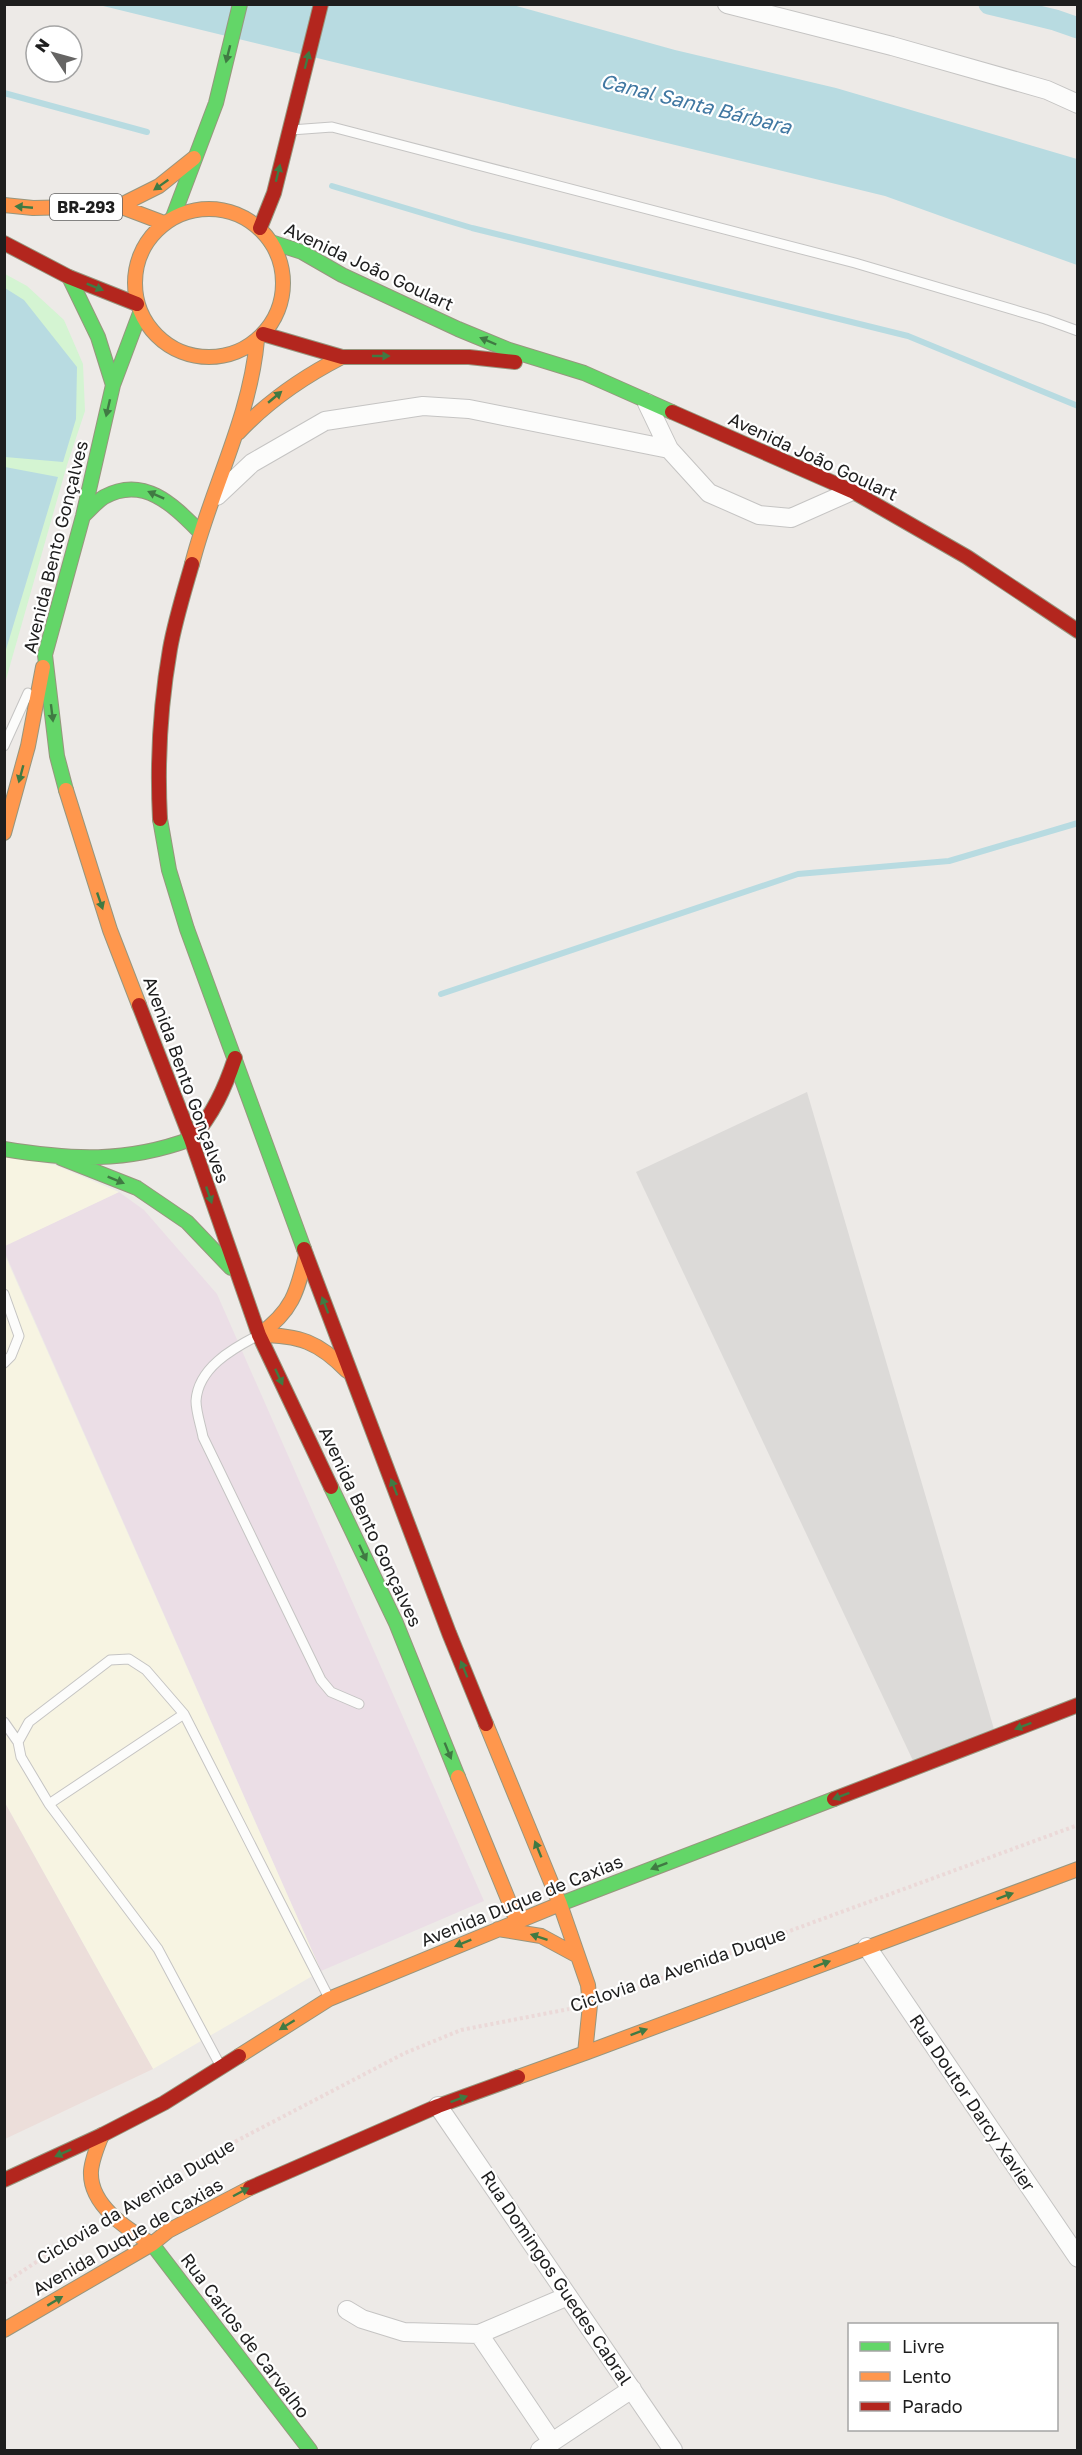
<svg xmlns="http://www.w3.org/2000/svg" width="1082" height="2455" font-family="'Golos Text',sans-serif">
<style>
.residential{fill:#dcdad8}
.industrial{fill:#ebdee6}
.education{fill:#f7f4e2}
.military{fill:#ecdeda}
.park{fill:#d4f4d2}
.water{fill:#b8dbe1}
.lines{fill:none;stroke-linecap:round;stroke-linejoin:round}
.stream{stroke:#b8dbe1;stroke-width:6}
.canal{stroke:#b8dbe1;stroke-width:21}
.lane-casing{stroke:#c5c4c3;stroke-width:11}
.street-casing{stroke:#c5c4c3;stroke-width:20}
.fast-casing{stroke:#97967e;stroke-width:16}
.slow-casing{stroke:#97967e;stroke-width:16}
.jam-casing{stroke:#97967e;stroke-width:16}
.path{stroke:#ebd9d8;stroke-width:4;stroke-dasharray:3 3;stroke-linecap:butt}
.lane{stroke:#fcfcfb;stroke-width:9}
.street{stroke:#fcfcfb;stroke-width:18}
.fast{stroke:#63d668;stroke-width:14}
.slow{stroke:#ff974d;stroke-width:14}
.jam{stroke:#b3261e;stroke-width:14}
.oneway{fill:#407a43}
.labels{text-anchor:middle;stroke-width:4.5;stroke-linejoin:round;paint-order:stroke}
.shield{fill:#fff;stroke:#626262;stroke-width:1.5}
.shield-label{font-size:16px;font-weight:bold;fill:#1e1e1e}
.street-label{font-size:18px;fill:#1e1e1e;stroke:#fff}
.water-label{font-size:20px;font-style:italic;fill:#4178a2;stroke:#fff}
</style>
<rect width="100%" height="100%" fill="#edeae7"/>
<!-- residential -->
<path class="residential" d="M807 1092 996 1736 916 1767 636 1172Z"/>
<!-- industrial -->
<path class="industrial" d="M119 1192 144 1210 217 1294 484 1901 321 1971 5 1253 4 1246Z"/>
<!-- education -->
<path class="education" d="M5 1156 55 1165 119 1192 5 1246Z
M4 1253 321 1971 153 2069 5 1803Z"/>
<!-- military -->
<path class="military" d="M5 1803 153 2069 5 2139H4Z"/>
<!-- park -->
<path class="park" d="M5 274 27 286 64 320 83 364 85 411 67 465 5 683Z"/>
<!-- water -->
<path class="water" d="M99 5H513L675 50 836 88 1077 159V265L885 196Z
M5 288 24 300 77 367 76 419 63 462 5 457Z
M5 467 58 477 5 653 4 467Z"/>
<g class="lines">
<!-- stream -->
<path class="stream" d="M4 93 147 132
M332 186 472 228 908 336 1078 406
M441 994 798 874 949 861 1078 823"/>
<!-- canal -->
<path class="canal" d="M989 4 1055 20 1078 28"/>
<!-- lane casing -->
<g class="lane-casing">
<path id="lane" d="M291 130 332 127 855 263 1045 319 1078 331
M4 746 28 693
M4 1294 19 1336 11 1356 4 1363
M257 1336C232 1349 198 1368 196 1401 196 1412 201 1426 203 1437L321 1680 331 1692 359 1704
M4 1722 18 1742
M49 1804 184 1714
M220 2065 158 1949 49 1804 21 1757 18 1742 29 1722 110 1660 129 1659 146 1670 184 1714 328 1996"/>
</g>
<!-- street casing -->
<g class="street-casing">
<path id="street" d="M727 4 892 46 1047 90 1078 104
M647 403 669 449 709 493 759 515 791 518 852 491
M217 496 252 463 325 421 423 406 469 409 669 449
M867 1947 1078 2258
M438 2106 673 2450
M347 2310 362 2319 404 2332 479 2334 568 2296
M479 2334 552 2442
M540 2450 632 2389"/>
</g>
<!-- fast casing -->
<g class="fast-casing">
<path id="fast" d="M173 217 216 103 240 4
M271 242 302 252 342 275 458 329 509 350 584 373 672 412
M69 277 98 337 113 385
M83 516C90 510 96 502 104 497 144 475 173 505 200 532
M66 790 57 756 45 655 83 516 113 385 140 313
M160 819 169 870 187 929 304 1249
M4 1149C71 1160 126 1163 191 1139
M61 1158 137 1188 187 1222 231 1268
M331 1487 396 1623 458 1777
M560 1904 834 1799
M152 2244 310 2450"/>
</g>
<!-- slow casing -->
<g class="slow-casing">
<path id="slow" d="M4 205 33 208 119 206 164 223
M119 206 159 186 194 158
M135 283a74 74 0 1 1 148 0a74 74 0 1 1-148 0Z
M238 433C268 401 303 377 342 357
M192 564C211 489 250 418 257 340
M66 790 110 930 139 1005
M4 833 28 746 43 667
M259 1335C299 1335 319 1342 347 1371
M259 1335C292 1311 297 1293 306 1255
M486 1724 560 1904 588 1985 590 2005 585 2053 518 2077
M458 1777 517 1921
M498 1929 541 1936 578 1956
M585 2053 1078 1869
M239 2056 329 1999 560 1904
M102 2135C97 2147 92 2159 91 2171 89 2205 127 2229 152 2244
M4 2330 152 2244 168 2231 250 2188"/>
</g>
<!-- jam casing -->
<g class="jam-casing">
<path id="jam" d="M260 228 274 193 321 4
M4 243 69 277 137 304
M263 334 342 357H469L515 362
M672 412 852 491 967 557 1078 631
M160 819C157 762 160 706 170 649 175 621 184 592 192 564
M139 1005 191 1139 259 1335 331 1487
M191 1139C213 1115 225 1088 235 1058
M304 1249 449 1633 486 1724
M834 1799 1078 1705
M4 2180 102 2135 164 2103 239 2056
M250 2188 438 2106 518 2077"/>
</g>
<!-- path -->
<path class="path" d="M610 1997 1078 1825
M131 2201 194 2163 405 2053 461 2030 569 2009
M4 2283 92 2226"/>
<!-- lane -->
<use href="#lane" class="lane"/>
<!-- street -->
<use href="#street" class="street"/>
<!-- fast -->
<use href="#fast" class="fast"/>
<!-- slow -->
<use href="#slow" class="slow"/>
<!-- jam -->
<use href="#jam" class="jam"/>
</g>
<!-- one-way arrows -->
<defs><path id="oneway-solid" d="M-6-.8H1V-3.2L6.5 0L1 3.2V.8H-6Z" transform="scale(1.5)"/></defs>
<g class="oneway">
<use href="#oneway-solid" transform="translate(228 54) rotate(104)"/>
<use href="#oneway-solid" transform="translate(307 60) rotate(-76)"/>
<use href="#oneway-solid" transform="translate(278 173) rotate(-76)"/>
<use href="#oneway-solid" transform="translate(161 185) rotate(145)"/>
<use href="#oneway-solid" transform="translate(24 207) rotate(-175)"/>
<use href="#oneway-solid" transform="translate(95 287) rotate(22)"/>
<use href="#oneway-solid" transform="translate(488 341) rotate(-157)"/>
<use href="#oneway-solid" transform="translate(381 356)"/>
<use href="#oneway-solid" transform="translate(275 397) rotate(-40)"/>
<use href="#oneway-solid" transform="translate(108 408) rotate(103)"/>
<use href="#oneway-solid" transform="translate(156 495) rotate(-156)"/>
<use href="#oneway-solid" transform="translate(52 713) rotate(83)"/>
<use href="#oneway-solid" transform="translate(21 774) rotate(105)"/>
<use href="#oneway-solid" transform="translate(100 901) rotate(71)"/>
<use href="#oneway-solid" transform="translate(116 1180) rotate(22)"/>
<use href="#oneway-solid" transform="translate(209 1195) rotate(71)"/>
<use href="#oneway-solid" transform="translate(325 1305) rotate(-111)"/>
<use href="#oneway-solid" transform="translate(279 1377) rotate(65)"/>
<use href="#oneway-solid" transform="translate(394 1487) rotate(-111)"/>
<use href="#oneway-solid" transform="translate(363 1553) rotate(65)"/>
<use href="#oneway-solid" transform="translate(464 1669) rotate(-112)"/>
<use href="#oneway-solid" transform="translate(1023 1726) rotate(159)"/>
<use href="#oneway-solid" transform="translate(448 1751) rotate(68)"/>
<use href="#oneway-solid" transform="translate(841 1796) rotate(159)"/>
<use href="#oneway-solid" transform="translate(538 1849) rotate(-112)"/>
<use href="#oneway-solid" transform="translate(659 1866) rotate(159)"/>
<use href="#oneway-solid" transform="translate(1005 1896) rotate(-20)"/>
<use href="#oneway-solid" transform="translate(539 1937) rotate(-162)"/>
<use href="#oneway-solid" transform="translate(463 1943) rotate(158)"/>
<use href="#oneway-solid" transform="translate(822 1964) rotate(-20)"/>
<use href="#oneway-solid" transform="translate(287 2025) rotate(148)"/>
<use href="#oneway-solid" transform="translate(639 2032) rotate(-20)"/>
<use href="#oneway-solid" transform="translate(459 2099) rotate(-20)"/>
<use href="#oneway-solid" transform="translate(63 2153) rotate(156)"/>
<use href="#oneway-solid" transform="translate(241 2192) rotate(-28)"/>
<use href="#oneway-solid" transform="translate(55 2301) rotate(-31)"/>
</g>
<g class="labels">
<!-- shield labels -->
<rect class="shield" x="50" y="194" width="72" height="26" rx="4.5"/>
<g class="shield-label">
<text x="86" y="213">BR-293</text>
</g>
<!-- street labels -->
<g class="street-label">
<text transform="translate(369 267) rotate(25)" y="6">Avenida João Goulart</text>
<text transform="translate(813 457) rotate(25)" y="6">Avenida João Goulart</text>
<text transform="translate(56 547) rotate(-76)" y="6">Avenida Bento Gonçalves</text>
<text transform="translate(186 1080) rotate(70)" y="6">Avenida Bento Gonçalves</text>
<text transform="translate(370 1527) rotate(65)" y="6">Avenida Bento Gonçalves</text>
<text transform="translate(522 1901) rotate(-22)" y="6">Avenida Duque de Caxias</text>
<text transform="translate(678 1970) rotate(-19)" y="6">Ciclovia da Avenida Duque</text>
<text transform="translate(972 2103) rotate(56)" y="6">Rua Doutor Darcy Xavier</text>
<text transform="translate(136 2202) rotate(-31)" y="6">Ciclovia da Avenida Duque</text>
<text transform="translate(128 2237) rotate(-30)" y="6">Avenida Duque de Caxias</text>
<text transform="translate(556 2278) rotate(56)" y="6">Rua Domingos Guedes Cabral</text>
<text transform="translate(245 2336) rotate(53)" y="6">Rua Carlos de Carvalho</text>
</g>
<!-- water labels -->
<g class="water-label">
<text transform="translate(696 104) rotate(14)" y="7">Canal Santa Bárbara</text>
</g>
</g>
<!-- border -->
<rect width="1082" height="2455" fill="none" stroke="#1e1e1e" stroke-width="12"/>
<!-- legend -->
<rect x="848" y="2323" width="210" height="108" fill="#ffffff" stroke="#a5a5a5" stroke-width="1.5"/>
<rect x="860" y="2342" width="30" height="9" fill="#63d668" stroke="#a5a5a5" stroke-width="1.5"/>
<text x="902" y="2353" font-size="18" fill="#1e1e1e">Livre</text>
<rect x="860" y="2372" width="30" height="9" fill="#ff974d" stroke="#a5a5a5" stroke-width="1.5"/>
<text x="902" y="2383" font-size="18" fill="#1e1e1e">Lento</text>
<rect x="860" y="2402" width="30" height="9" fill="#b3261e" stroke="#a5a5a5" stroke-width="1.5"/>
<text x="902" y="2413" font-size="18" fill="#1e1e1e">Parado</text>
<!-- north arrow -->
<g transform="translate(54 54) rotate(306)"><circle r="28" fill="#ffffff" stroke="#a5a5a5" stroke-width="1.5"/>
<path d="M0-4.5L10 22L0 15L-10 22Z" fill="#666564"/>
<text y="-9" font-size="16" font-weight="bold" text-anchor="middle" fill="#1e1e1e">N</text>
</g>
</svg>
